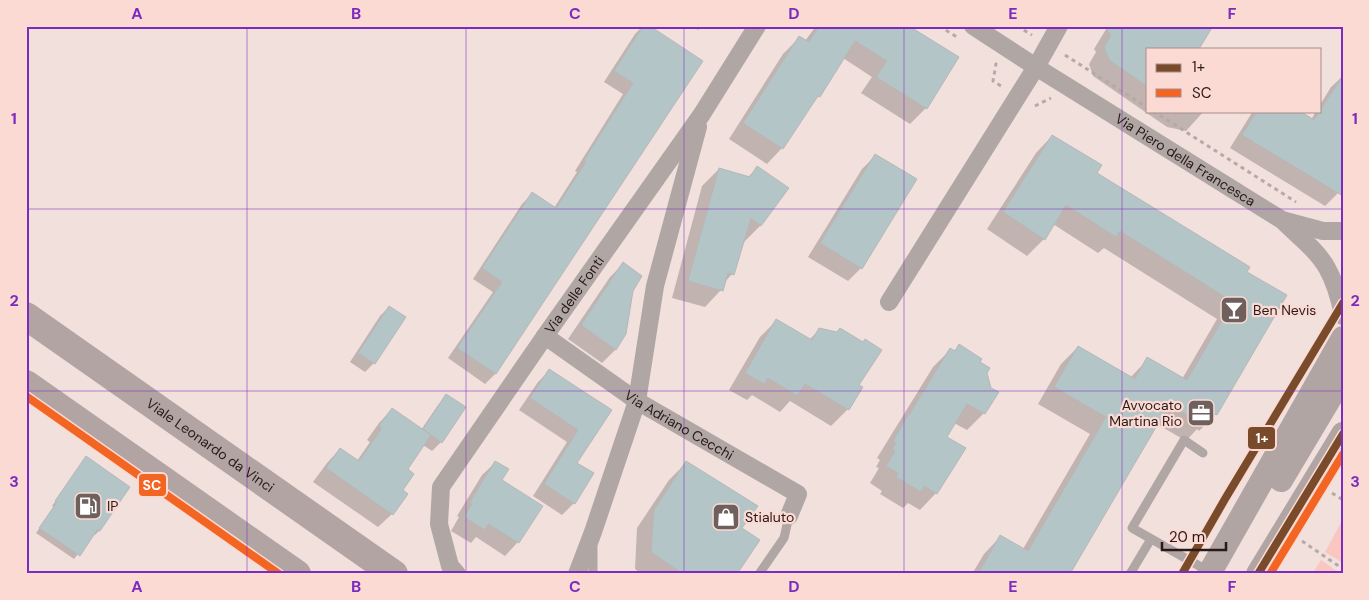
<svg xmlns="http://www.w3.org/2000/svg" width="1369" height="600" font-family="'DM Sans',sans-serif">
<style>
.green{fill:#f9c7bf}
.shadow{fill:#0003}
.building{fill:#b4c5c7;stroke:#b7b7b7}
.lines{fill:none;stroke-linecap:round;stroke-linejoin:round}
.path{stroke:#b4aaa7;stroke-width:3;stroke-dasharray:4 4;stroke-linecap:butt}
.lane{stroke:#b0a7a5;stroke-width:9}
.street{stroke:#b0a7a5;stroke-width:18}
.secondary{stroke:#b1a5a3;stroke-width:24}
.highway{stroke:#b1a4a2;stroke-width:28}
.bus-1-casing{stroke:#fbdad4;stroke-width:11}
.bus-2-casing{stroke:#fbdad4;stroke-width:11}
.bus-1{stroke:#7a4b2a;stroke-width:8}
.bus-2{stroke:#f26522;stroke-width:8}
.grid{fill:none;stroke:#7b2cbf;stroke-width:1;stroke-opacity:0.55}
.labels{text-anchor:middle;stroke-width:4.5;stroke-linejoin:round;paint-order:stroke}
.street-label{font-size:14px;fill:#291a18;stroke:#fbdad4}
.poi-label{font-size:14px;fill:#291a18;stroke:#fbdad4;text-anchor:start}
.line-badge{stroke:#fbdad4;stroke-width:2}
.badge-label{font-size:14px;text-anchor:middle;font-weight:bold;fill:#fff}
.neatline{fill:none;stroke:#7b2cbf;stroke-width:2}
.grid-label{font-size:16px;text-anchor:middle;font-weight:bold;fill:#7b2cbf}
</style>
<rect width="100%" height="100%" fill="#f2e0dd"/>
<!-- green -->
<path class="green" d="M1343 519V563L1325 552Z
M1321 560 1341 574H1312Z"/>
<!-- shadow -->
<path class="shadow" d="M643 26 702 61 495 374 485 384 448 358 493 292 473 279 522 204 532 194 554 208 577 172 575 171 623 94 604 82 635 34Z
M691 26H702L698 30Z
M816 26H907L926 108 910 124 861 93 872 77 843 58 782 148 767 164 729 139 783 54 799 38 805 41Z
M1108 26 1148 49V111H1204L1186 131 1167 127 1093 76 1089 64 1096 52 1094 49Z
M1343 76 1338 193 1325 206 1230 148 1253 111H1297L1311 120 1316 111H1320V105L1331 87Z
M1052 136 1096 174 1245 272 1216 414 1199 431 1197 429 1186 441 1157 424 1069 574H972L984 554 1000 537 1023 549 1090 434 1038 404 1061 364 1078 347 1130 378 1148 359 1182 379 1217 319 1104 248 1098 253 1053 224 1044 239 1027 256 987 229 1036 153Z
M875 156 861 268 848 281 808 257 862 169Z
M757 168 788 189 760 226 744 242 732 274 724 283 721 290 705 307 672 298 702 186 719 169 748 177Z
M623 264 625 334 615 350 602 363 568 339 610 277Z
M389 307 374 363 365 372 350 362 380 316Z
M777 320 809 340 820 329 858 385 848 409 831 426 790 401 780 412 752 395 747 400 729 390 760 337Z
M959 346 979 362 986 373 990 389 997 392 984 413 967 430 954 423 946 437 936 493 920 510 908 503 903 508 880 494 882 491 870 483 879 468 876 467 880 460 877 458 933 367 950 350 953 352Z
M550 370 610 410 575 463 574 503 562 515 533 496 567 442 519 410 538 382Z
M447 396 441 442 432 451 423 445 406 469 401 490 392 514 378 527 313 482 327 463 340 449 357 461 370 442 367 440 379 423 392 409 421 430 438 405Z
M86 458 129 487 99 531 95 535 93 534 74 559 36 533 54 507 52 506Z
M496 462 518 542 505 556 476 537 471 543 451 531 459 517 457 516 482 475Z
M686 463 741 529 736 574H641L635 569 637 528 669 480Z"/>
<!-- building -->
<path class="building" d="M643 26H650L703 61 496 374 457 348 502 282 482 268 532 192 556 208 586 162 584 160 633 83 614 71Z
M819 26H909L959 57 927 109 876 77 887 61 855 41 820 97 818 96 783 149 743 123 799 36 809 42Z
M1104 26H1213L1199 49H1148V87L1109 60 1104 47 1111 35Z
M1343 75V196L1242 135 1257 111H1300L1314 120Z
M1052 135 1102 165 1097 173 1250 267 1247 272 1287 295 1217 415 1211 411 1204 424 1169 405 1070 574H978L1000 535 1028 551 1106 417 1054 387 1078 346 1135 379 1147 357 1187 380 1233 302 1120 231 1116 237 1066 205 1045 240 1003 212Z
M875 154 917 179 862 269 820 243Z
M757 166 789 188 761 226 751 218 734 275 728 273 723 291 688 281 719 168 750 177Z
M623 262 642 276 633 291 626 334 616 350 581 325Z
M389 306 406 317 375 364 358 353Z
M776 319 812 340 819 328 837 332 840 328 863 342 865 339 882 350 859 385 863 387 849 410 805 384 797 396 768 378 764 384 745 373Z
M959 344 982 359 980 362 990 368 987 373 991 388 999 392 985 414 967 404 947 437 966 448 937 494 924 486 921 492 896 477 898 473 886 466 895 451 892 449 896 443 893 441 908 415H909L950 348 955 351Z
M549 369 612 410 577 463 594 473 575 504 544 484 578 430 530 398Z
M446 394 466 407 442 443 423 429Z
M392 408 431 435 408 469 414 474 403 490 408 494 393 515 326 468 340 448 359 461 382 428 379 426Z
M86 456 130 487 100 531 97 530 80 556 39 528 57 502 55 501Z
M495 461 509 469 502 480 543 506 519 543 488 524 485 530 464 517 472 504 470 502Z
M686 461 758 506 742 528 760 540 737 574H683L651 552 654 510Z"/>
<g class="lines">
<!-- path -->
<path class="path" d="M939 26 957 37
M1017 26 1032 35
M1065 55 1148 108
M995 63 996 64 993 81 1001 86
M1035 106 1051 98
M1153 111 1296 202
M1332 493 1343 500
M1302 541 1343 569"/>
<!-- lane -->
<path class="lane" d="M1203 453 1184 440 1132 528 1210 572
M593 574V547
M759 574 784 538 789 516
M1130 574 1151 539
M1182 574 1225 499 1340 307"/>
<!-- street -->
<g class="street">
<path id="s1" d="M973 26 1036 67 1282 220 1323 231H1343"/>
<path d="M1284 222C1298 236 1317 250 1327 268 1335 282 1340 300 1343 316"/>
<path d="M889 302 1036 67 1059 26"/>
<path id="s2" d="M545 336 637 401 798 494 789 516"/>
<path id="s3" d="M457 574 450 566 439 524 441 487 545 336 702 114 757 26"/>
<path d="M577 574 593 532 637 401 655 286 698 127"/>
</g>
<!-- secondary -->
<path class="secondary" d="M1281 480 1343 376
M1209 574 1343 338
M1258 574 1343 434"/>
<!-- highway -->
<g class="highway">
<path id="s4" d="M26 316 394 574"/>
<path d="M26 384 297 574"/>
</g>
<!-- bus-1 casing -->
<g class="bus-1-casing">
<path id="bus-1" d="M1182 574 1225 499 1343 303
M1258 574 1343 434"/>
</g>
<!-- bus-2 casing -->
<g class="bus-2-casing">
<path id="bus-2" d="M26 396 279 574
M1270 574 1343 454"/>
</g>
<!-- bus-1 -->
<use href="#bus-1" class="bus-1"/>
<!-- bus-2 -->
<use href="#bus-2" class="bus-2"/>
</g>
<!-- grid -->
<path class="grid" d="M247 26V574M466 26V574M684 26V574M904 26V574M1122 26V574M26 209H1343M26 391H1343"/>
<!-- icons -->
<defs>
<g id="bar-square" transform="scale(1.4375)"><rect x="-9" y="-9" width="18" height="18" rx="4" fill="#6f5f5d" stroke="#fbdad4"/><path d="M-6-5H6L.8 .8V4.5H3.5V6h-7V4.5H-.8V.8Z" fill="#fff"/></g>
<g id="office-square" transform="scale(1.4375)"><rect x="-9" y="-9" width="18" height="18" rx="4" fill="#6f5f5d" stroke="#fbdad4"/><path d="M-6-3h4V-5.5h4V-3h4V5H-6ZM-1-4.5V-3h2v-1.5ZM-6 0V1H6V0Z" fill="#fff"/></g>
<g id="fuel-square" transform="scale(1.4375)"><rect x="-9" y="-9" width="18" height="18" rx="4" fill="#6f5f5d" stroke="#fbdad4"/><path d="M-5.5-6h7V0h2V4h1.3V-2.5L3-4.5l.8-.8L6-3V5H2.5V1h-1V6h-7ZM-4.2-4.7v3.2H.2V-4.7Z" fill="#fff"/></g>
<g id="shop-square" transform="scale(1.4375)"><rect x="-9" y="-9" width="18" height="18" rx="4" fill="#6f5f5d" stroke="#fbdad4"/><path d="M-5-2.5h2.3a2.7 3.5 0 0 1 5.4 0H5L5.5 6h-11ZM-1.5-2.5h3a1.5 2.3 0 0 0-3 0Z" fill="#fff"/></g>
</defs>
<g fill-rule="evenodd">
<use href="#bar-square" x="1234" y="310"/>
<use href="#office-square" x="1201" y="413"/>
<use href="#fuel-square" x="88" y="506"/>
<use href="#shop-square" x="726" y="517"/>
</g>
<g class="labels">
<!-- street labels -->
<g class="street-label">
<text dy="5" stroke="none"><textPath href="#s1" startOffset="251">Via Piero della Francesca</textPath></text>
<text dy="5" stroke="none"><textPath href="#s3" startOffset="325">Via delle Fonti</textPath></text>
<text dy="5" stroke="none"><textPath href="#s2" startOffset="161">Via Adriano Cecchi</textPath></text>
<text dy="5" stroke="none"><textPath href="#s4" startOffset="225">Viale Leonardo da Vinci</textPath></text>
</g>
<!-- poi labels -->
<g class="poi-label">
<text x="1253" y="315">Ben Nevis</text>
<text x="1182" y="410" text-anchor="end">Avvocato<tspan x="1182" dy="16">Martina Rio</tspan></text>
<text x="107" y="511">IP</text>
<text x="745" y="522">Stialuto</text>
</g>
</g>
<g class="line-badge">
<rect x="1247" y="426" width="29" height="24" rx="5" fill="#7a4b2a"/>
<rect x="138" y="473" width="29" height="24" rx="5" fill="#f26522"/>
</g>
<g class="badge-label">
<text x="1262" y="443">1+</text>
<text x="152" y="490">SC</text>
</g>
<!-- border -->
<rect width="1369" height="600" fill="none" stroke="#fbdad4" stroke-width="55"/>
<!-- legend -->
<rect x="1146" y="48" width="175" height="65" fill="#fbdad4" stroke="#a78d89"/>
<rect x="1156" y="64" width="25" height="8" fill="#7a4b2a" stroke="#a78d89"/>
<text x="1192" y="72" font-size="15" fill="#291a18">1+</text>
<rect x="1156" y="89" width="25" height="8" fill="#f26522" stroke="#a78d89"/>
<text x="1192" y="98" font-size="15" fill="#291a18">SC</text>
<!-- scale -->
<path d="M1162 542v8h64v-8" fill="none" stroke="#291a18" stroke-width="2.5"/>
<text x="1169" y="542" font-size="15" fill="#291a18" stroke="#fbdad4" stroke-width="4" paint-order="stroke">20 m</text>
<rect x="28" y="28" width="1314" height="544" class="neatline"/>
<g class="grid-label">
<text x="137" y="19">A</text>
<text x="356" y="19">B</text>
<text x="575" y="19">C</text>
<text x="794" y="19">D</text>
<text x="1013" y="19">E</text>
<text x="1232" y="19">F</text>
<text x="14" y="124">1</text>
<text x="1355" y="124">1</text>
<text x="14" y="306">2</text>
<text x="1355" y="306">2</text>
<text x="14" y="487">3</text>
<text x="1355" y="487">3</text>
<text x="137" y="592">A</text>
<text x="356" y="592">B</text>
<text x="575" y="592">C</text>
<text x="794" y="592">D</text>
<text x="1013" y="592">E</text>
<text x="1232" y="592">F</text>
</g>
</svg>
